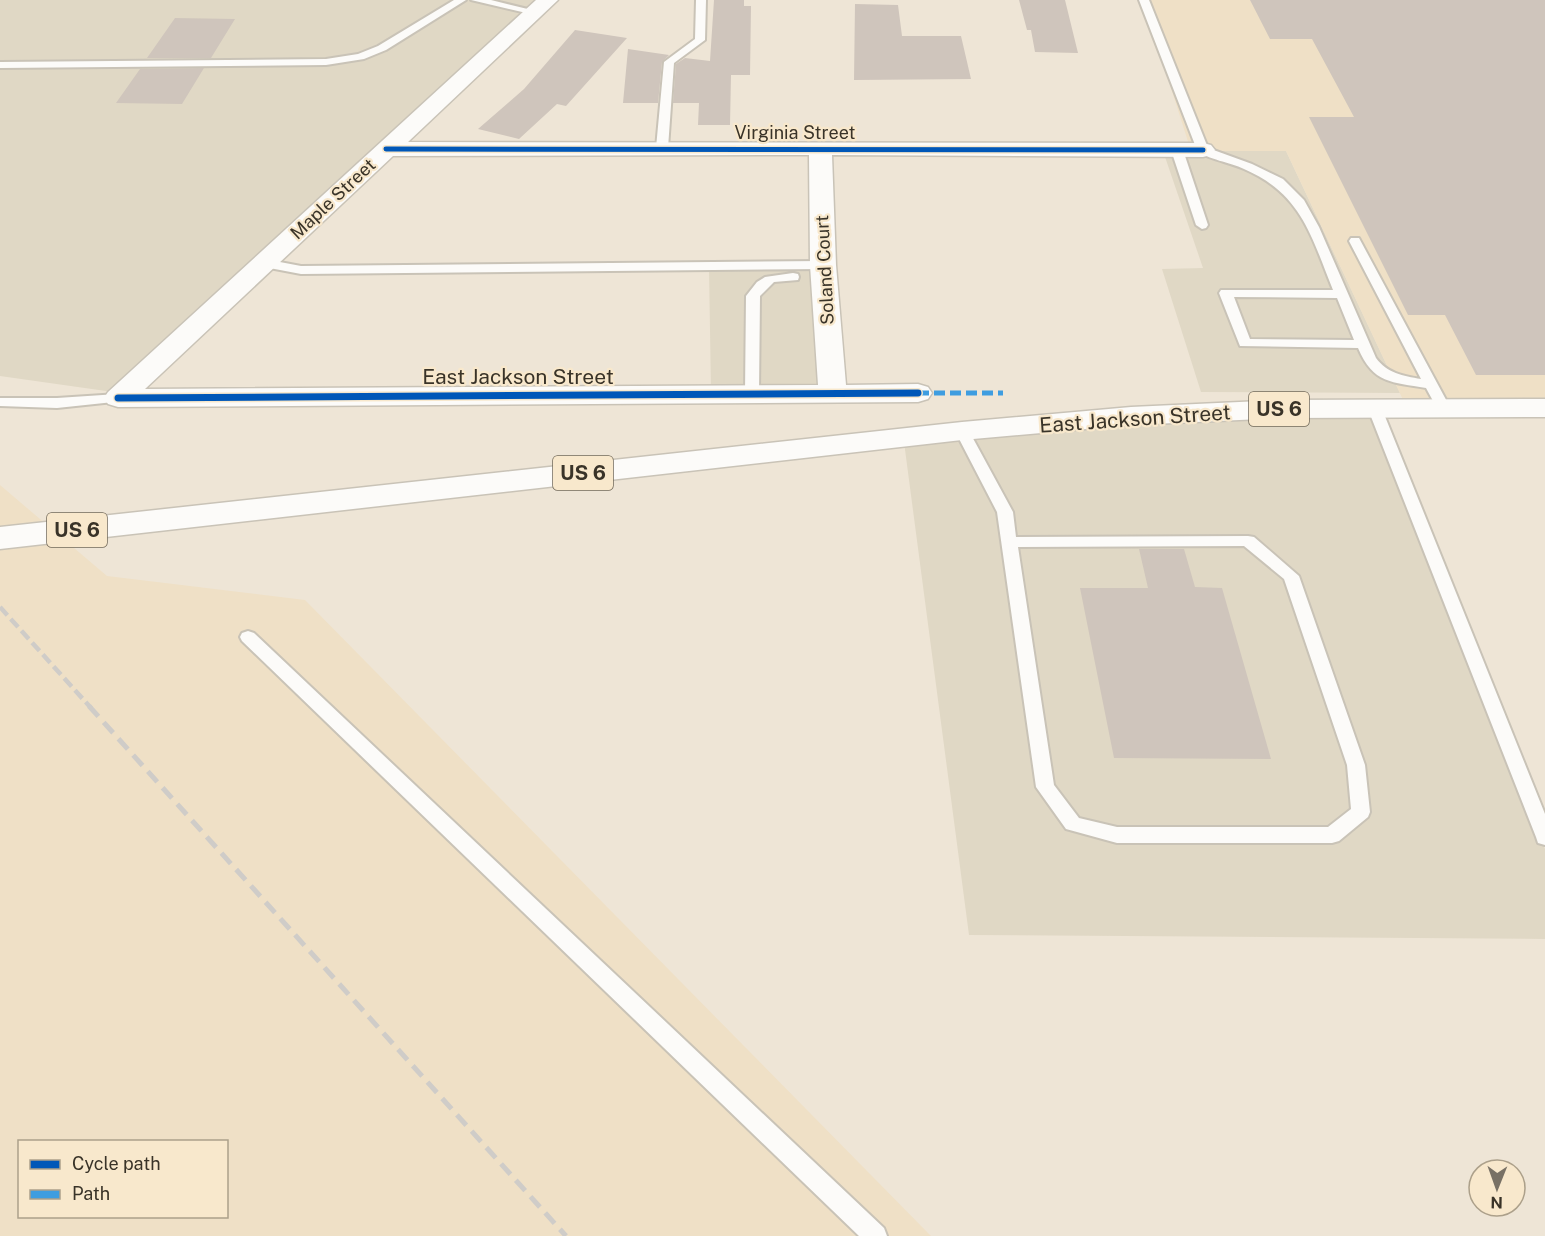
<svg xmlns="http://www.w3.org/2000/svg" width="1545" height="1236" font-family="'Public Sans',sans-serif">
<style>
.commercial{fill:#e0d8c5}
.built{fill:#efe0c6;fill-rule:evenodd}
.building{fill:#cfc5bc}
.lines{fill:none;stroke-linecap:round;stroke-linejoin:round}
.service-casing{stroke:#c9c3b7;stroke-width:4}
.minor-casing{stroke:#c9c3b7;stroke-width:3}
.primary-casing{stroke:#c9c3b7;stroke-width:3}
.service{fill:#fcfbf9;fill-rule:evenodd}
.minor{fill:#fcfbf9;fill-rule:evenodd}
.primary{fill:#fcfbf9;fill-rule:evenodd}
.rail-far1{stroke:#cfccc8;stroke-width:4.5;stroke-dasharray:11 5;stroke-linecap:butt}
.rail{stroke:#cfccc8;stroke-width:5;stroke-dasharray:14 8;stroke-linecap:butt}
.quiet{stroke:#3e9de0;stroke-width:5;stroke-dasharray:11 5;stroke-linecap:butt}
.cycleway-far1-casing{stroke:#f8e8cc;stroke-width:8}
.cycleway-casing{stroke:#f8e8cc;stroke-width:10}
.cycleway-far1{stroke:#0057b8;stroke-width:5}
.cycleway{stroke:#0057b8;stroke-width:7}
.labels{text-anchor:middle;stroke-width:4.5;stroke-linejoin:round;paint-order:stroke}
.far-street-label{font-size:18px;fill:#393328;stroke:#f8e8cc}
.shield{fill:#f8e8cc;stroke:#726959;stroke-width:1.5}
.shield-label{font-size:20px;font-weight:bold;fill:#393328}
.street-label{font-size:21px;fill:#393328;stroke:#f8e8cc}
</style>
<rect width="100%" height="100%" fill="#eee5d6"/>
<!-- commercial -->
<path class="commercial" d="M0 0H545L113 392 0 376Z
M1163 151H1286L1400 393 1201 392 1162 269 1203 268Z
M820 267 831 391 711 392 709 268Z
M1373 411 1545 849V939L969 935 904 442 1133 419Z"/>
<!-- built -->
<path class="built" d="M1143 0H1545V405L1405 404 1286 151H1191Z
M0 485 107 576 305 600 931 1236H0ZM20 1142H226V1216H20Z"/>
<!-- building -->
<path class="building" d="M714 0H744V6H751L750 75H731L730 125H698L699 103H673L676 64 685 58 710 61Z
M1019 0H1065L1078 53 1035 52 1031 30H1027Z
M1250 0H1545V375H1476L1445 315H1408L1309 117H1354L1312 39H1270Z
M855 4 898 5 902 36H961L971 79 854 80Z
M175 18 235 19 211 58H147Z
M575 30 627 38 566 106 557 104 519 139 478 129 524 89Z
M628 49 669 55 662 62 658 103H623Z
M204 68 182 104 116 103 140 69Z
M1139 549H1184L1195 587 1222 588 1271 759 1114 758 1080 588H1148Z"/>
<g class="lines">
<!-- service casing -->
<g class="service-casing">
<path id="service" d="M454 0H466L386 50 364 59 326 65 0 68V62L326 59 358 54 378 46Z
M471 0H491L540 12 535 15Z
M696 0H706L705 40 674 63 668 148 662 151 656 148 664 62 695 39Z
M1139 0H1149L1208 148 1252 164 1283 179 1304 200 1319 227 1376 358C1387 373 1403 376 1421 379L1349 241 1351 238H1359L1451 409 1449 412H1439L1426 388C1392 382 1373 384 1358 348L1240 346 1219 293 1221 290H1333C1311 236 1302 194 1244 169 1230 162 1208 160 1197 150ZM1234 297 1337 298 1354 340 1250 339Z
M1177 147 1183 150 1208 225 1206 228 1202 229 1196 225 1171 150Z
M264 259 301 266 823 261 829 265 823 269 301 274 259 266 258 263 259 260Z
M793 273 798 274 799 277 798 280 774 282 760 296 759 393 752 397 747 396 745 393 746 296 757 282 765 277Z
M118 394 125 398 123 401 57 408 0 406V398H57Z
M1375 404 1382 409 1545 814V845L1538 843 1536 837 1368 409Z
M962 426 969 431 1013 512 1016 537 1248 536 1254 537 1299 576 1365 765 1370 812 1368 817 1339 841 1332 843H1117L1066 829 1036 787 997 512 955 431ZM1244 546 1284 579 1347 765 1351 809 1328 827H1117L1079 818 1054 785 1018 547Z
M248 631 254 633 884 1228 887 1236H859L242 641 240 637 242 633Z"/>
</g>
<!-- minor casing -->
<g class="minor-casing">
<path id="minor" d="M536 0H558L408 142 1203 143 1211 145 1215 150 1211 155 1203 157 832 155 836 265 846 385 918 384 928 387 932 393 928 399 918 402 118 407 108 404 104 398 108 392ZM809 155 810 265 818 385 145 389 393 156Z"/>
</g>
<!-- primary casing -->
<g class="primary-casing">
<path id="primary" d="M1545 399V417L1284 418 1131 425 962 440 0 549V527L962 422 1131 407 1284 400Z"/>
</g>
<!-- service -->
<use href="#service" class="service"/>
<!-- minor -->
<use href="#minor" class="minor"/>
<!-- primary -->
<use href="#primary" class="primary"/>
<!-- rail-far1 -->
<path class="rail-far1" d="M0 607 91 708"/>
<!-- rail -->
<path class="rail" d="M89 706 566 1236"/>
<!-- quiet -->
<path class="quiet" d="M918 393H1003"/>
<!-- cycleway-far1 casing -->
<g class="cycleway-far1-casing">
<path id="cycleway-far1" d="M386 149 1203 150"/>
</g>
<!-- cycleway casing -->
<g class="cycleway-casing">
<path id="cycleway" d="M118 398 918 393"/>
</g>
<!-- cycleway-far1 -->
<use href="#cycleway-far1" class="cycleway-far1"/>
<!-- cycleway -->
<use href="#cycleway" class="cycleway"/>
</g>
<g class="labels">
<!-- far-street labels -->
<g class="far-street-label">
<text x="795" y="139">Virginia Street</text>
<text transform="translate(333 199) rotate(-43)" y="6">Maple Street</text>
<text transform="translate(825 270) rotate(-93)" y="6">Soland Court</text>
</g>
<!-- shield labels -->
<g class="shield">
<rect x="1249" y="392" width="60" height="34" rx="4.5"/>
<rect x="553" y="456" width="60" height="34" rx="4.5"/>
<rect x="47" y="513" width="60" height="34" rx="4.5"/>
</g>
<g class="shield-label">
<text x="1279" y="416">US 6</text>
<text x="583" y="480">US 6</text>
<text x="77" y="537">US 6</text>
</g>
<!-- street labels -->
<g class="street-label">
<text x="518" y="384">East Jackson Street</text>
<text transform="translate(1135 419) rotate(-4)" y="7">East Jackson Street</text>
</g>
</g>
<!-- legend -->
<rect x="18" y="1140" width="210" height="78" fill="#f8e8cc" stroke="#aca08a" stroke-width="1.5"/>
<rect x="30" y="1160" width="30" height="9" fill="#0057b8" stroke="#aca08a" stroke-width="1.5"/>
<text x="72" y="1170" font-size="18" fill="#393328">Cycle path</text>
<rect x="30" y="1190" width="30" height="9" fill="#3e9de0" stroke="#aca08a" stroke-width="1.5"/>
<text x="72" y="1200" font-size="18" fill="#393328">Path</text>
<!-- north arrow -->
<g transform="translate(1497 1188) rotate(181)"><circle r="28" fill="#f8e8cc" stroke="#aca08a" stroke-width="1.5"/>
<path d="M0-4.5L10 22L0 15L-10 22Z" fill="#787165"/>
<text y="-9" font-size="16" font-weight="bold" text-anchor="middle" fill="#393328">N</text>
</g>
</svg>
